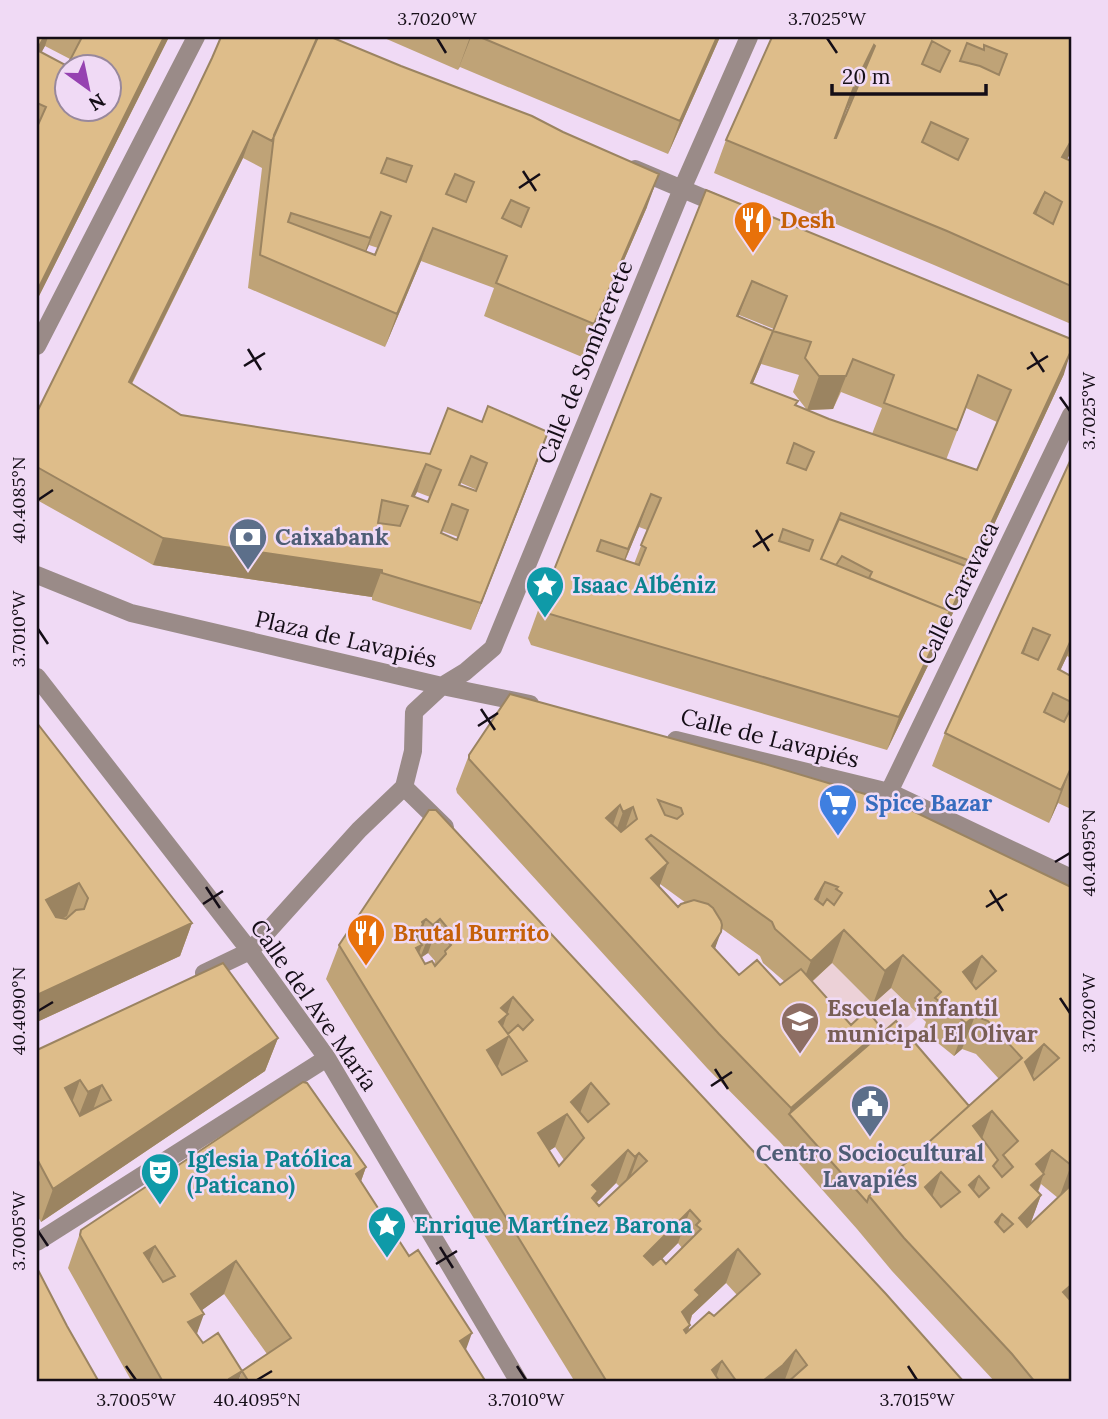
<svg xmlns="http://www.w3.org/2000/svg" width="1108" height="1419" font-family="Lora,serif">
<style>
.education{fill:#ecd1d7}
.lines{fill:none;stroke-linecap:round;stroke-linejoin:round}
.minor{stroke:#9a8b88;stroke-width:18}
.wall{fill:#bfa377;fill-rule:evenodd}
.shaded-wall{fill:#9b8461}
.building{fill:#debd8a;stroke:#9b8461;stroke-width:2;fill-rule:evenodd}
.ticks{fill:none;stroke:#150e17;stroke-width:2.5}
.labels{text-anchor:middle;stroke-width:5;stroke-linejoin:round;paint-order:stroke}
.food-label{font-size:23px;font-weight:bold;fill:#c56008;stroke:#f0daf5;text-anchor:start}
.street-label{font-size:23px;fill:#150e17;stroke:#f0daf5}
.service-label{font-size:23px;font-weight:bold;fill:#4e5e75;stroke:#f0daf5;text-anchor:start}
.culture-label{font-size:23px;font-weight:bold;fill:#0d838f;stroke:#f0daf5;text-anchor:start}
.shop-label{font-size:23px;font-weight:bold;fill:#366cbe;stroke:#f0daf5;text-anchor:start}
.education-label{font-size:23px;font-weight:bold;fill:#785e54;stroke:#f0daf5;text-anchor:start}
.neatline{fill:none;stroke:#150e17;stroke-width:2.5}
.ticks-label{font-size:18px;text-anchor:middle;fill:#150e17}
</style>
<rect width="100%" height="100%" fill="#f0daf5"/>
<!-- education -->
<path class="education" d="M832 963 873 1004 891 988 919 1017 779 1141 707 1068 802 992Z"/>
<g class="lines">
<!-- minor -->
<path class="minor" d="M635 169 725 207
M37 346 196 37
M37 575 131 613 442 686 530 704
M37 677 250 951 327 1058 519 1382
M676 740 889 792 1071 878
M404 787 445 827
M889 792 1071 415
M204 973 250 951 359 830 404 787 413 751 414 712 442 686 465 672 493 648 682 189 749 37
M37 1242 327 1058"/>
</g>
<!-- wall -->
<path class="wall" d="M37 37H169L37 300ZM45 46 70 59 67 66 41 52Z
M382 37H720L668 154 460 67 458 70Z
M772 37H1071V152L1067 159 1071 161V324L934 265 714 173 726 140ZM856 90 836 138H835L843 117Z
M191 102 647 207 582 357 484 316 494 288 421 261 385 347 248 288 262 168 243 158 132 384 181 415 430 454 538 460 471 630 372 600V597L153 565 37 500V412ZM369 245 378 248 375 255 366 251ZM461 483 477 490 476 491 460 485ZM417 492 430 497 428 502 414 497ZM442 531 458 537 457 540 441 533Z
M706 190 1064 374 938 645 887 750 531 645 528 638 540 605ZM739 315 774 329 773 331 738 317ZM761 364 799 375 793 392 807 410 833 409 841 392 882 408 872 434 829 419 796 406 753 383ZM966 408 997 422 977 470 946 460ZM639 527 647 530 634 564 625 561Z
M1071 459V658L1067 656 1060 671 1071 676V809L1058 803 1049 823 932 766 945 733Z
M37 723 192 923 180 956 37 1022Z
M469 755 1071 887V1382H995L892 1271 857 1229 779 1141 707 1068 457 793 456 789ZM660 884 686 903 678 907 660 887ZM721 928 760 956 763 963 785 982 780 985 739 975 715 948ZM832 963 873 1004 891 988 926 1022 923 1031 954 1056 962 1049 976 1054 999 1079 969 1106 880 1035 882 1029 851 1025 812 982ZM1041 1184 1058 1198 1030 1224 1041 1195 1038 1192Z
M429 810 964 1382H575L326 979 339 945ZM428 953 435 961 434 964H425L421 958ZM555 1147 564 1160 559 1166 549 1151ZM616 1183 620 1187 599 1206 596 1203ZM678 1243 682 1248 666 1264 662 1259ZM726 1283 737 1295 714 1316 688 1332 692 1315Z
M278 1038 265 1071 41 1222 37 1215V1050Z
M366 1167 361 1181 486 1382H238L242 1371 267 1354 224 1294 202 1310 197 1334 203 1343 238 1382H132L68 1268 81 1230Z"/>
<!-- shaded-wall -->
<path class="shaded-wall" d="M44 37H48L45 46 37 61V50Z
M164 37H169L37 300V291Z
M470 37H471L458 70Z
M717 37H720L668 154 680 121Z
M874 45 862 79 843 117 823 171 855 84Z
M253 131 243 158 119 409 129 382Z
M1071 141V152L1050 190 1062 157Z
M659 174 647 207 582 357 594 324Z
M1045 192 1032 225 1034 213Z
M381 212 369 245 358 271 370 238Z
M433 228 421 261 385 347 397 314Z
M752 281 739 315 725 350 737 316Z
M773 331 761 364 739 416 751 383Z
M1071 351 1064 374 938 645 887 750 899 717 971 568Z
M853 359 833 409 807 410 819 376Z
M548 432 538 460 471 630 481 603Z
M426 464 417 492 402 523 412 496Z
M651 494 639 527 616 582 628 549Z
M163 538 382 570 372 597 153 565Z
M1033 628 1021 661 1022 653Z
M1071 640V645L1067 656 1045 703 1058 669Z
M1068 776 1058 803 1049 823 1061 790Z
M620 805 608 839 606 818Z
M633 807 621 841 611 845 623 812Z
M668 863 656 896 651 878Z
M825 882 813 915 815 899Z
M79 883 67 916 37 932 46 900Z
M426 919 414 952 404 969 422 922Z
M440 919 428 953 420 958 433 925Z
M192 923 180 956 37 1022V995Z
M844 930 832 963 798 994 811 961Z
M721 932 709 965 712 946Z
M422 945 410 978 416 948Z
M903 955 891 988 873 1004 885 971Z
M982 956 970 989 963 972Z
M513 997 497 1044 509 1036 497 1069 475 1083 501 1008Z
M975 1016 962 1049 954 1056 966 1023Z
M882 1029 869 1062 789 1114 791 1108Z
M278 1038 265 1071 41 1222 53 1189Z
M1044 1044 1032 1078 1025 1062Z
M80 1080 68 1114 65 1088Z
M591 1083 579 1116 571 1102Z
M102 1085 90 1118 75 1125 88 1092Z
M992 1111 980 1144 973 1126Z
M567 1114 555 1147 526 1166 538 1133Z
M628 1150 616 1183 592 1207V1185Z
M1052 1150 1034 1202 1041 1195 1029 1228 1007 1251 1036 1164Z
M639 1153 627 1186 622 1190 635 1157Z
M1071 1165V1187L1059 1198Z
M366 1167 354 1201 356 1174Z
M941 1172 929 1205 925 1187Z
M979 1176 967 1210 969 1185Z
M690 1210 678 1243 632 1289 644 1256Z
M1002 1214 990 1247 995 1222Z
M155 1246 142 1279 144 1253Z
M738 1249 726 1283 692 1315 688 1327 690 1325 678 1359 682 1312 695 1290Z
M236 1261 224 1294 179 1327 191 1294Z
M1071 1285V1307L1063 1292Z
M204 1314 192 1347 188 1322Z
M472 1333 460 1366V1341Z
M796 1350 784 1382H764V1380Z
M722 1361 714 1382 712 1370Z
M242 1371 238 1382H228L229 1379Z"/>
<!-- building -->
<path class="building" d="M37 37H44L37 50 67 66 82 37H164L37 291V127L46 107 37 103ZM66 66H108V108H66Z
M221 37H314L317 38 272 141 253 131 129 382 181 415 430 454 448 408 482 422 488 406 548 432 481 603 382 573V570L163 538 37 467V412L191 102 212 58ZM471 456 487 463 476 491 459 485ZM426 464 441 470 428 502 412 496ZM382 500 408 506 400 526 378 523ZM452 504 468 510 457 540 441 533Z
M318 37H331L401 66 532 116 563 132 659 174 594 324 496 283 507 256 433 228 397 314 260 255 274 135ZM387 158 412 166 406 182 381 173ZM455 174 474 182 466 202 446 194ZM511 200 529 208 521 227 502 218ZM381 212 391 216 375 255 288 222 291 213 370 238Z
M480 37H717L680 121Z
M772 37H1071V141L1062 157 1071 161V286L947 231 726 140ZM932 41 950 51 940 72 922 64ZM967 43 984 50V45L1007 54 999 75 980 66 960 61ZM874 45 875 46 836 138H835L855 84ZM931 122 968 139 958 160 922 142ZM1045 192 1062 202 1053 224 1034 213Z
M706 190 1071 339V351L973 562 841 513 821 559 950 611 899 717 543 612 540 605ZM752 281 787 296 773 331 737 316ZM773 331 811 342 805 358 819 376H846L853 359 894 375 884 403 957 430 978 375 1011 390 977 470 829 419 795 405 798 401 751 383ZM794 443 814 452 806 470 787 463ZM651 494 661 498 641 545 646 548 639 565 597 551 601 540 628 549ZM783 529 813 540 809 551 779 541Z
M1071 459V640L1058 669 1071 676V702L1053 693 1044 712 1064 722 1071 708V768L1061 790 945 733ZM1033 628 1050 635 1038 660 1022 653Z
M839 519 971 568 948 617 950 611 869 578 872 572 842 556 836 565 821 559Z
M510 694 761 763 865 794 890 800 1071 887V1165L1052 1150 1036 1164 1044 1174 1031 1185 1041 1195 1019 1218 1027 1227 1071 1185V1285L1063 1292 1071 1301V1382H1035L1012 1354 904 1238 869 1196 1022 1058 988 1021 975 1016 966 1023 935 998 941 992 903 955 885 971 844 930 811 961 775 929 772 922 651 835 646 839 668 863 651 878 678 907 681 904 694 900 708 904 713 908 721 921 722 925 721 932 712 946 739 975 757 960 780 985 801 969 851 1025 867 1010 882 1029 791 1108 719 1034 469 759V755ZM658 800 681 808 683 814 677 819 665 815ZM620 805 623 812 633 807 637 819 621 832 606 818ZM825 882 838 887 836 889 842 893 834 905 827 899 823 905 815 899ZM982 956 996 971 976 989 963 972ZM1044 1044 1059 1058 1034 1080 1025 1062ZM992 1111 1018 1141 1003 1155 1013 1167 1002 1177 993 1166 998 1160 973 1126ZM941 1172 960 1192 941 1207 925 1187ZM979 1176 989 1188 979 1197 969 1185ZM1002 1214 1013 1224 1004 1232 995 1222Z
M37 723 192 923 37 995ZM79 883 88 898 84 909 76 910 66 919 56 917 46 900Z
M429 810H436L886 1294 964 1382H788L807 1365 796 1350 783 1365 764 1380 766 1382H737L722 1361 712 1370 720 1382H607L339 945ZM426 919 433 925 440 919 450 931 444 937 451 945 445 951 446 954 435 966 432 961 425 964 416 948 422 945 416 936 423 924 422 922ZM513 997 533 1020 523 1030 518 1025 508 1034 499 1022 508 1014 501 1008ZM509 1036 527 1061 502 1075 487 1050ZM591 1083 609 1104 588 1122 571 1102ZM567 1114 584 1138 559 1166 538 1133ZM628 1150 635 1157 639 1153 647 1161 599 1206 592 1198 598 1191 592 1185ZM690 1210 700 1221 696 1225 701 1229 666 1264 661 1258 653 1265 644 1256ZM738 1249 760 1274 714 1316 709 1312 686 1333 684 1330 690 1325 682 1312 700 1295 695 1290Z
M223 963 278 1038 53 1189 37 1159V1050ZM80 1080 88 1092 102 1085 111 1100 80 1116 65 1088Z
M896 1021 969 1106 869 1196 867 1202 789 1114Z
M303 1082 307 1083 366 1167 356 1174 409 1256 418 1250 472 1333 460 1341 486 1382H249L242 1371 291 1338 236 1261 191 1294 204 1314 188 1322 203 1343 218 1333 242 1371 229 1379 230 1382H163L80 1235 81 1230ZM155 1246 175 1276 163 1282 144 1253Z
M37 1268 67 1326 99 1382H37Z"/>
<!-- ticks -->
<path class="ticks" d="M437 38 446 53M827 38 837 53M523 171 536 191M519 188 540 174M248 349 261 370M1031 352 1044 372M244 366 265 353M1027 369 1048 356M1060 397 1070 411M38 500 53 490M756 530 769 551M753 547 773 534M38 629 48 644M481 709 495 730M478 726 498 713M1055 862 1070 853M206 887 220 908M990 890 1003 911M203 904 223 891M986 907 1007 894M1060 998 1070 1013M38 1011 53 1002M715 1069 728 1089M711 1086 732 1072M38 1231 48 1246M440 1247 453 1268M436 1264 457 1251M126 1366 136 1380M517 1366 526 1380M908 1366 917 1380M257 1380 272 1371"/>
<!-- icons -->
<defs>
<g id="restaurant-pin" transform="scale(2.0125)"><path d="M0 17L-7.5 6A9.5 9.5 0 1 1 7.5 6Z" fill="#e8710a" stroke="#f0daf5"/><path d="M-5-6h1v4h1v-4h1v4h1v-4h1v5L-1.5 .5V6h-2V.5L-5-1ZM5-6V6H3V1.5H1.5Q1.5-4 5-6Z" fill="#fff"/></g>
<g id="bank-pin" transform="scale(2.0125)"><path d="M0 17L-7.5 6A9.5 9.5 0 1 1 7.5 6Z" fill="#5c6f8a" stroke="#f0daf5"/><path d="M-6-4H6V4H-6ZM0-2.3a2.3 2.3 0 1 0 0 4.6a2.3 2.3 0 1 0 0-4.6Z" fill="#fff"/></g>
<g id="sight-pin" transform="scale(2.0125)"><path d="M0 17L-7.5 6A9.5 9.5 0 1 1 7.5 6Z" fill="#0f9aa8" stroke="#f0daf5"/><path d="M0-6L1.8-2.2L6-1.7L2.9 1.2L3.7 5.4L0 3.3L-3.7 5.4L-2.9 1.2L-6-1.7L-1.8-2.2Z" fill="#fff"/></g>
<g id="supermarket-pin" transform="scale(2.0125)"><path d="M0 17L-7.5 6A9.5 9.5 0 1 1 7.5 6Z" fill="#3f7fe0" stroke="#f0daf5"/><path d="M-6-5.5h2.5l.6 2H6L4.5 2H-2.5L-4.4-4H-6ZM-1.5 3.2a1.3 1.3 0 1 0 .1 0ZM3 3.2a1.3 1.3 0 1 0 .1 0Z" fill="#fff"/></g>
<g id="school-pin" transform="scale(2.0125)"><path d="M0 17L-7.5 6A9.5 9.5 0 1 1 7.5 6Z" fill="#8d6e63" stroke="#f0daf5"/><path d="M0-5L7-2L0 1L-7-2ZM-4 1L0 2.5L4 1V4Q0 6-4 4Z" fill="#fff"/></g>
<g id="civic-pin" transform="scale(2.0125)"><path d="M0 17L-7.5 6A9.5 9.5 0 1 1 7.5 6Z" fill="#5c6f8a" stroke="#f0daf5"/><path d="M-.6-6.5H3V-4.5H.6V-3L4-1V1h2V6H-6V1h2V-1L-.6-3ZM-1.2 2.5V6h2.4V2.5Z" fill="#fff"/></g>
<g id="theatre-pin" transform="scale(2.0125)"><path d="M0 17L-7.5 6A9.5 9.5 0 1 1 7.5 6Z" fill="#0f9aa8" stroke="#f0daf5"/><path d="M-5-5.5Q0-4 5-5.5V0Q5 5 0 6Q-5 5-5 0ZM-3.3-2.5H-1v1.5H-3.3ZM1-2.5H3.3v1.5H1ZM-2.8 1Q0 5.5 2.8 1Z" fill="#fff"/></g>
</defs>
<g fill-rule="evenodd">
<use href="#restaurant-pin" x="753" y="220"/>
<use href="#bank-pin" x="248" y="537"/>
<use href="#sight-pin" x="545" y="585"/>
<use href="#supermarket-pin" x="838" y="803"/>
<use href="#restaurant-pin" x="366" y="933"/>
<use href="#school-pin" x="800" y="1021"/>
<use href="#civic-pin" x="870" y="1104"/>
<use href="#theatre-pin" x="160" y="1172"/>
<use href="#sight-pin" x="387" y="1225"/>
</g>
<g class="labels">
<!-- food labels -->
<g class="food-label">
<text x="780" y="228">Desh</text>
<text x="393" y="941">Brutal Burrito</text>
</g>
<!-- street labels -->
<g class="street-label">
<text transform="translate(585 362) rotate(-68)" y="8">Calle de Sombrerete</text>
<text transform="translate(958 593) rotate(-64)" y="8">Calle Caravaca</text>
<text transform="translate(346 639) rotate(13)" y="8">Plaza de Lavapiés</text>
<text transform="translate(770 738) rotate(14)" y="8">Calle de Lavapiés</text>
<text transform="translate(314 1005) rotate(55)" y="8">Calle del Ave María</text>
</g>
<!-- service labels -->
<g class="service-label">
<text x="275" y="545">Caixabank</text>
<text x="870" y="1161" text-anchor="middle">Centro Sociocultural<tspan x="870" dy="26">Lavapiés</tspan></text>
</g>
<!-- culture labels -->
<g class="culture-label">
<text x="572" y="593">Isaac Albéniz</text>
<text x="187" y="1167">Iglesia Patólica<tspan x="187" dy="26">(Paticano)</tspan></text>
<text x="414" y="1233">Enrique Martínez Barona</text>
</g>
<!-- shop labels -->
<g class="shop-label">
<text x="865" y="811">Spice Bazar</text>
</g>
<!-- education labels -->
<g class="education-label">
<text x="827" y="1016">Escuela infantil<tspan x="827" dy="26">municipal El Olivar</tspan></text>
</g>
</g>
<!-- border -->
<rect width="1108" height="1419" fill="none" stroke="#f0daf5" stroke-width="77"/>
<!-- north arrow -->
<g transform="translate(88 88) rotate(147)"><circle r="33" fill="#f0daf5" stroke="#98889c" stroke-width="2"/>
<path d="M0-5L12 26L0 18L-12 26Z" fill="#9642b1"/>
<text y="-10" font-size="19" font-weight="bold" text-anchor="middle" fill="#150e17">N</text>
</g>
<!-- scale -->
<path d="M832 84v10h154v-10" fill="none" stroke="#150e17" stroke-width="3.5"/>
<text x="842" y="84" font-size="21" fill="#150e17" stroke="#f0daf5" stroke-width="5" paint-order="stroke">20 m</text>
<rect x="38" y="38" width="1032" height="1342" class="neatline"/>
<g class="ticks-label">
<text x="437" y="25">3.7020°W</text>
<text x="827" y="25">3.7025°W</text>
<text transform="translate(1089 411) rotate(-90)" y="6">3.7025°W</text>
<text transform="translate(19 500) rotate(-90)" y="6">40.4085°N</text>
<text transform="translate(19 629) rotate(-90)" y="6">3.7010°W</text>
<text transform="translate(1089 853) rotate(-90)" y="6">40.4095°N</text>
<text transform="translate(19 1011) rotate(-90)" y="6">40.4090°N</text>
<text transform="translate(1089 1013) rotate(-90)" y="6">3.7020°W</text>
<text transform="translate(19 1231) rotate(-90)" y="6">3.7005°W</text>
<text x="136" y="1406">3.7005°W</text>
<text x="257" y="1406">40.4095°N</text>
<text x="526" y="1406">3.7010°W</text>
<text x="917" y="1406">3.7015°W</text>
</g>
</svg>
